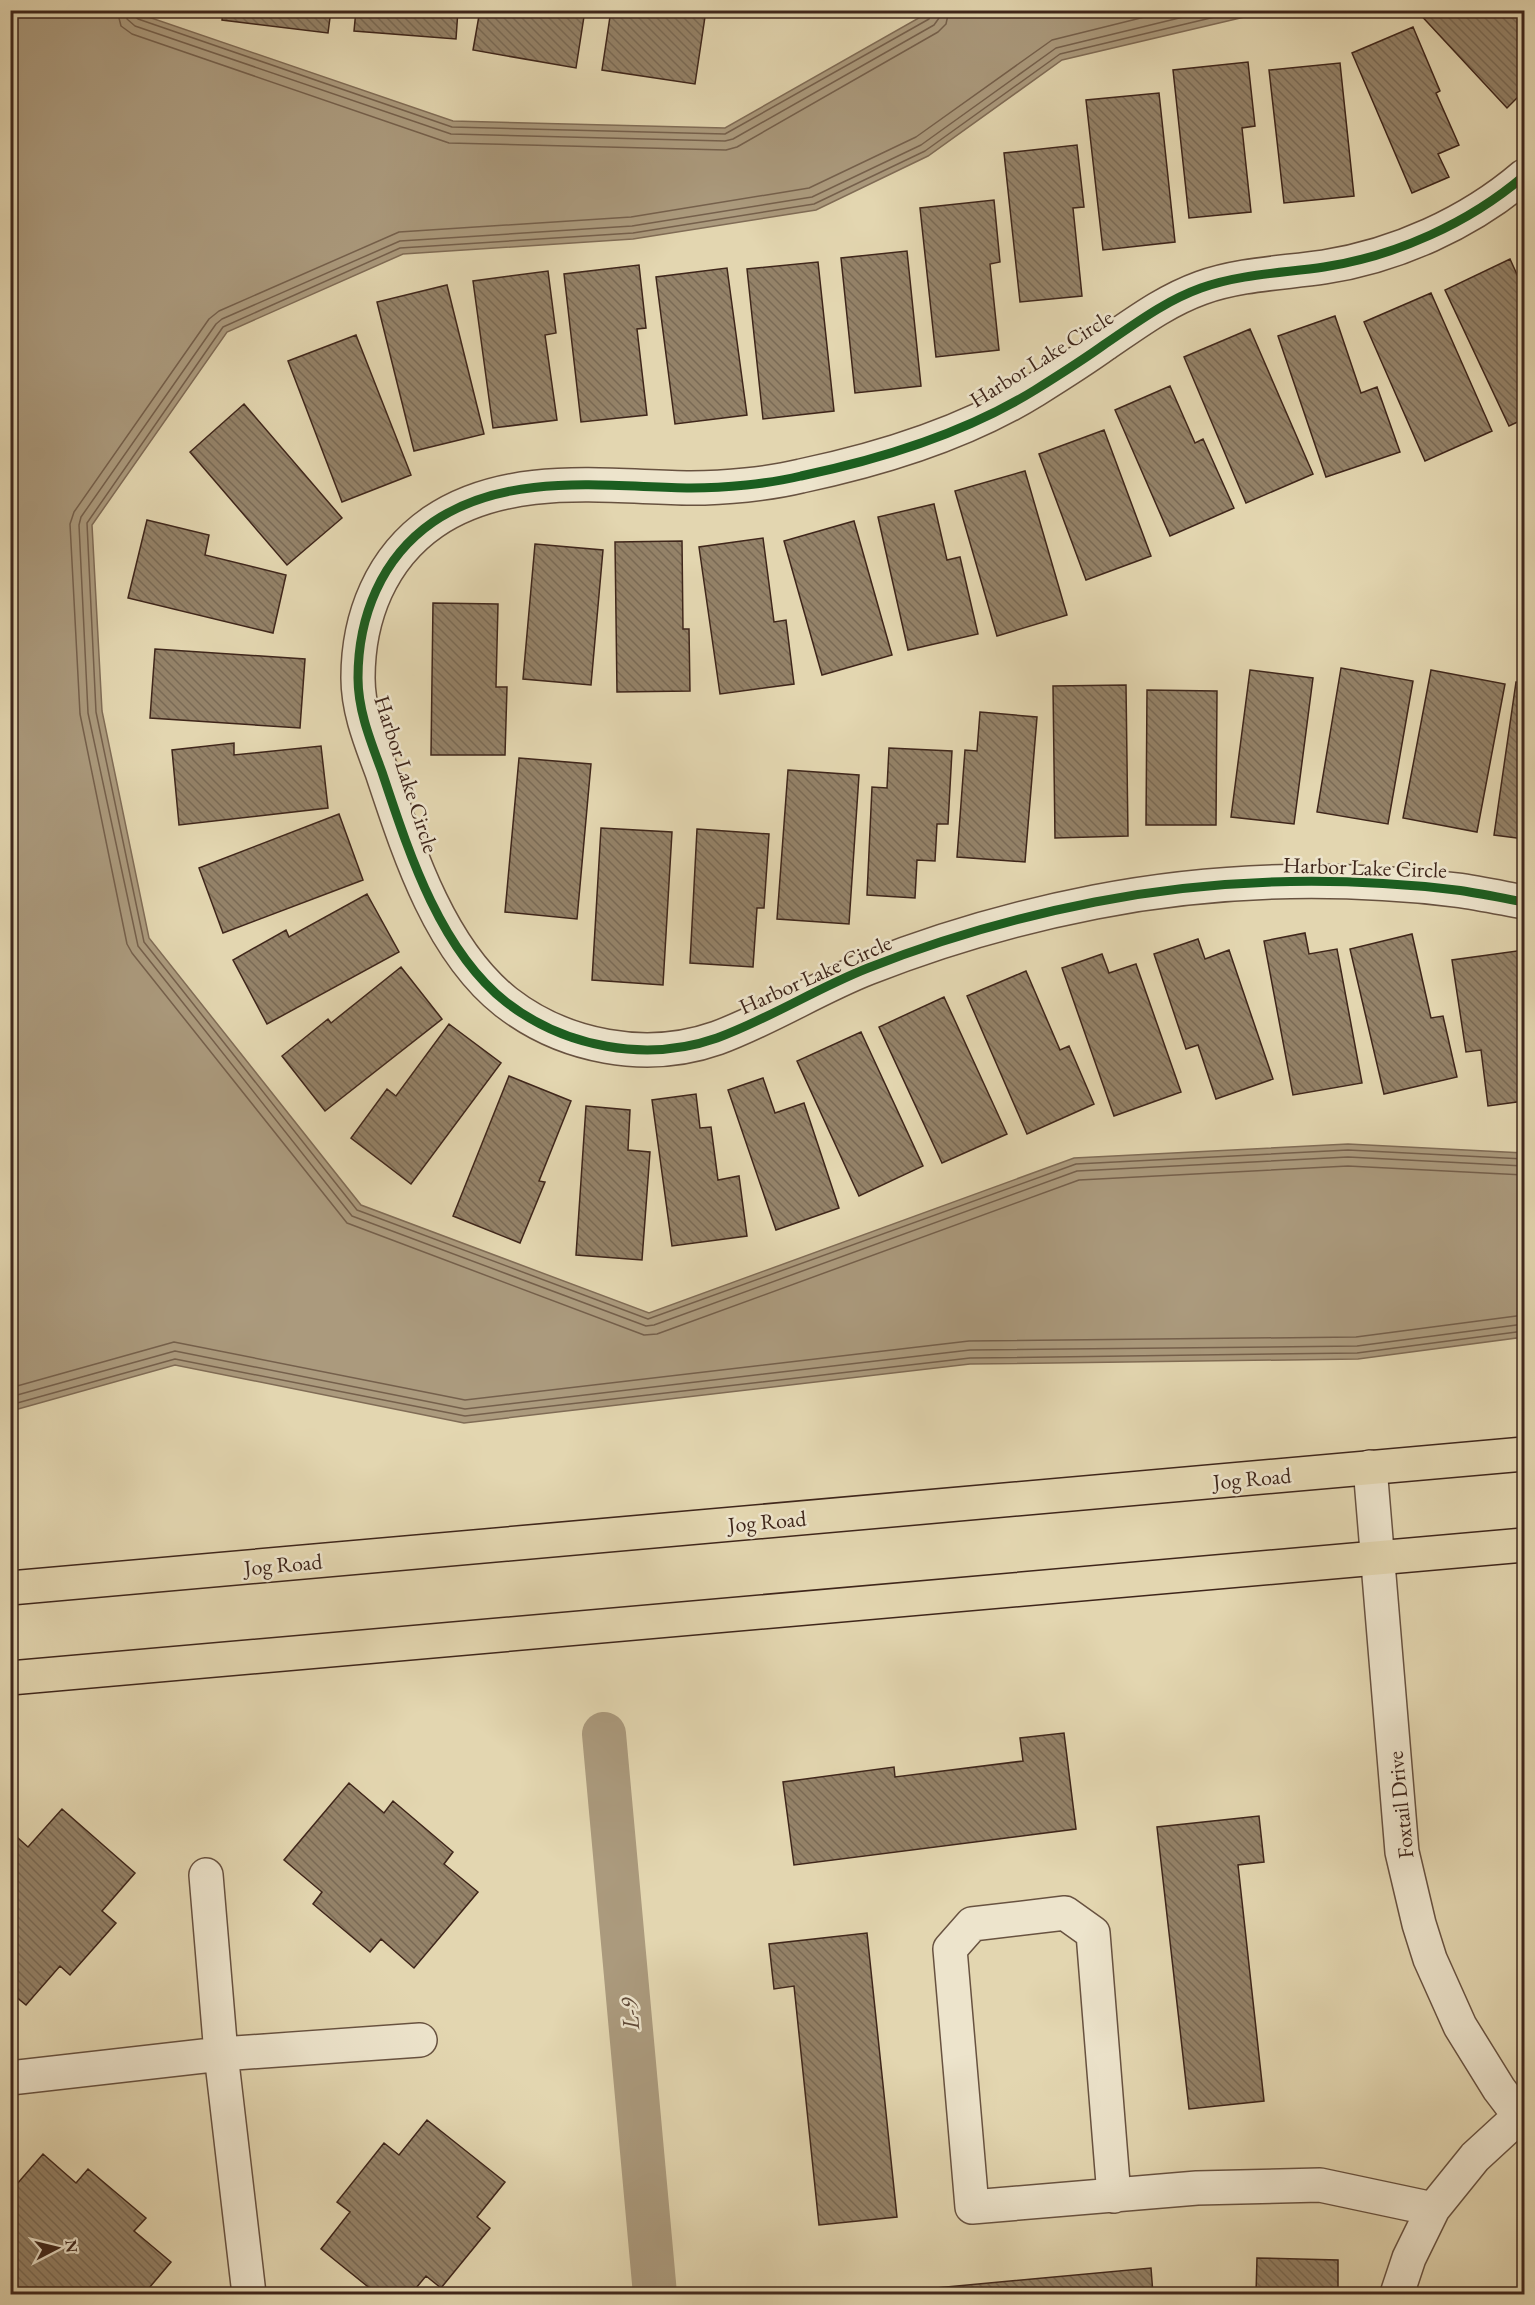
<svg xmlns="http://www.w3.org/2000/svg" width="1535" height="2305" font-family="'EB Garamond',serif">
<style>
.water{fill:#ab9a7d;stroke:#806c56;stroke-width:1.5}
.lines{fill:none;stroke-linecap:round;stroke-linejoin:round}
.shore{stroke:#75604c;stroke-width:1.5}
.canal{stroke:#ab9a7d;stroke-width:44}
.building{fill:url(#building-back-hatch);stroke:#3f261b;stroke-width:1.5}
.minor-casing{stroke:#685240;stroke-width:36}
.major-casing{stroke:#3f261b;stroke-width:36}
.minor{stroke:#ede4cc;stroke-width:33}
.major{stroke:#e3d6b0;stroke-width:33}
.cycleway-casing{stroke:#ede4cc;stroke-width:13}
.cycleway{stroke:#1b5e20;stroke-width:9}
.labels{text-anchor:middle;stroke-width:5;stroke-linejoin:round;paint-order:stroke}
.street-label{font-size:22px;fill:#3f261b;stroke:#ede4cc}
.water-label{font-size:24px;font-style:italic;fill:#5f4938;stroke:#ede4cc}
</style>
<defs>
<pattern id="building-back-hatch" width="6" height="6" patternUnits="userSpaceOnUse" patternTransform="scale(1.5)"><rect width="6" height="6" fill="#948268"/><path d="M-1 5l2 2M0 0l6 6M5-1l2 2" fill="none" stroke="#7a6a55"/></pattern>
</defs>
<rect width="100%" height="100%" fill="#e3d6b0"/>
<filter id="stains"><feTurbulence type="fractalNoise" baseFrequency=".00333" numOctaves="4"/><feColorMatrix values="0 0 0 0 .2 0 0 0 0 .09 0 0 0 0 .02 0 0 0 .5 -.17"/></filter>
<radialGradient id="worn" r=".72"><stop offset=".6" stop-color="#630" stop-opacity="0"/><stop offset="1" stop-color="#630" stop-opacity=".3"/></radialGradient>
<!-- water -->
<path class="water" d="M11 10 131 11 453 121 725 128 931 11H1270L1062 60 928 156 816 210 633 239 403 254 227 332 92 525 102 711 149 938 361 1205 649 1313 1074 1158 1348 1144 1524 1153V1337L1358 1359 970 1364 464 1423 175 1365 11 1411Z"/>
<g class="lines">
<!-- shore -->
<path class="shore" d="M117 10 121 26 132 34 449 143 726 150 737 147 938 32 946 24 949 10
M126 10 127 19 135 26 451 134 725 141 733 139 934 25 939 18 940 10
M133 10 134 16 138 19 452 127 725 134 929 19 933 10
M1173 10 1052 40 916 137 809 188 631 217 399 232 219 311 209 319 74 512 70 524 80 714 127 944 132 953 347 1223 644 1335 657 1334 1079 1180 1348 1166 1524 1175
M1212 10 1056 48 921 145 812 197 632 226 400 241 222 319 216 324 81 517 79 525 88 713 138 946 352 1216 646 1326 654 1325 1077 1171 1348 1157 1524 1166
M1244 10 1060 54 925 151 814 204 633 233 400 248 223 327 87 523 96 712 144 942 357 1210 648 1319 1076 1164 1348 1150 1524 1159
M10 1388 174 1342 465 1400 969 1341 1356 1337 1524 1315
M10 1397 175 1351 465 1409 970 1350 1357 1346 1524 1324
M10 1405 175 1359 465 1416 970 1358 1357 1353 1524 1331"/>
<!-- canal -->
<path class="canal" d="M604 1734 655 2294"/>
</g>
<!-- building -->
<path class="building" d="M223 10H331L328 33 222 20Z
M356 10H458L456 39 354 31Z
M480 10H585L576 68 473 50Z
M611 10H706L695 84 602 70Z
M1416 10H1512L1524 24V91L1507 108Z
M1413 27 1440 91 1436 93 1459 145 1438 154 1449 177 1412 193 1352 53Z
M1248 62 1255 126 1242 128 1251 212 1189 218 1173 70Z
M1340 63 1354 196 1284 203 1269 70Z
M1159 93 1175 242 1103 250 1086 100Z
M1077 145 1084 207 1073 208 1082 296 1020 302 1004 153Z
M994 200 1000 262 990 264 999 350 936 357 920 208Z
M907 251 921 386 855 393 841 258Z
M1510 259 1524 290V419L1509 426 1445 290Z
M818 262 834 411 763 419 747 269Z
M639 265 646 328 637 329 647 415 581 422 564 274Z
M727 268 747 415 675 424 656 277Z
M548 271 556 333 545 335 557 420 493 428 473 281Z
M447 285 484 434 414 451 377 302Z
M1431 293 1492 431 1425 461 1364 322Z
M1335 316 1361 393 1377 387 1400 452 1326 477 1278 336Z
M1250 329 1313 474 1246 503 1184 357Z
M356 335 411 475 342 502 288 361Z
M1170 386 1195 443 1203 439 1234 508 1170 536 1115 410Z
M244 404 342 518 287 565 190 452Z
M1104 430 1151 556 1086 580 1039 454Z
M1025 471 1067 615 997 636 955 491Z
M934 504 947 560 960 557 978 634 908 650 878 517Z
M147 520 209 535 205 555 286 575 273 633 128 598Z
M854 521 892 655 822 675 784 541Z
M763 538 774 622 786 620 794 684 720 694 699 547Z
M682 541 683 629H689L690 691 617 692 615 542Z
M535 544 603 550 591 685 523 679Z
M433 603 498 604 496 687H507L505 755H431Z
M155 649 305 659 300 728 150 718Z
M1341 668 1413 681 1388 824 1317 812Z
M1250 670 1313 678 1294 824 1231 817Z
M1431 670 1505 684 1477 832 1403 818Z
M1516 682 1524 683V839L1494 835Z
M1126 685 1128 836 1055 838 1053 686Z
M1147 690 1217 691 1216 825H1146Z
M980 712 1037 717 1025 862 957 857 965 750 977 751Z
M234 743V755L321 746 328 808 179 825 172 750Z
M889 748 952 751 948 824H937L935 861 917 860 915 898 867 895 872 787 887 788Z
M519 758 591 764 577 919 505 912Z
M788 770 859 775 849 924 777 919Z
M339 814 363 880 223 933 199 868Z
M601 828 672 832 663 985 592 980Z
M697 829 769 834 764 908H757L753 967 690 963Z
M367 894 399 952 267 1024 233 960 286 930 289 937Z
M1305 933 1309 954 1337 949 1362 1083 1293 1095 1264 941Z
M1412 934 1431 1018 1443 1016 1457 1077 1384 1094 1350 949Z
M1198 939 1205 959 1229 950 1273 1079 1216 1099 1198 1045 1186 1049 1154 954Z
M1524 950V1101L1488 1106 1481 1050 1466 1052 1452 960Z
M1102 954 1109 973 1136 964 1181 1092 1114 1116 1062 968Z
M401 967 442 1019 325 1111 282 1056 328 1019 331 1023Z
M1026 971 1060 1050 1069 1046 1094 1104 1027 1134 967 996Z
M944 997 1007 1134 942 1163 879 1027Z
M449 1024 501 1063 411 1184 351 1138 387 1089 396 1096Z
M861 1032 923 1166 859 1196 797 1061Z
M509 1076 571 1101 539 1181 545 1182 520 1243 453 1216Z
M763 1078 775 1113 804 1103 839 1208 776 1230 728 1090Z
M696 1094 700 1128 711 1127 718 1180 739 1176 747 1236 672 1246 652 1100Z
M586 1106 630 1110 628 1150 650 1152 642 1260 576 1255Z
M1064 1733 1076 1829 794 1865 783 1782 894 1767 895 1777 1023 1761 1020 1738Z
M349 1783 384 1813 393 1801 453 1852 444 1864 478 1892 414 1968 381 1939 370 1952 313 1904 322 1892 284 1860Z
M62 1809 135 1873 102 1911 116 1923 70 1975 60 1966 26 2005 10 1992V1846L18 1838 28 1847Z
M1259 1816 1264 1862 1238 1865 1264 2101 1189 2109 1157 1827Z
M867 1933 897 2217 819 2225 794 1986 774 1989 769 1944Z
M427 2120 505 2182 477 2217 490 2228 441 2288 426 2276 411 2294H377L321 2249 350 2212 337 2202 384 2143 399 2155Z
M43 2154 76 2183 88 2169 146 2218 134 2231 171 2262 144 2294H26L10 2281V2266L14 2261 10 2258V2192Z
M1257 2258 1338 2260V2294H1256Z
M1151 2268 1153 2294H871Z"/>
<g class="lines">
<!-- minor casing -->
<g class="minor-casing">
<path id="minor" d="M1524 176C1469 223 1396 256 1324 267 1283 273 1240 274 1201 288 1165 301 1136 323 1105 344 1083 360 1059 375 1035 390 964 434 882 459 801 476 768 484 725 488 691 488 605 487 508 471 433 522 381 558 358 617 358 678 358 711 371 742 382 772 408 850 439 949 506 1002 564 1047 646 1063 717 1038 769 1019 817 988 868 968 941 939 1018 917 1095 902 1213 879 1337 876 1456 890 1479 893 1502 898 1524 902
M1370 1467 1402 1852 1419 1924 1430 1959 1460 2026 1499 2089 1524 2122
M206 1875 221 2054 249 2294
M10 2078 221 2054 420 2040
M1114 2196 1093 1933 1065 1913 972 1924 950 1949 972 2207 1197 2188 1320 2185 1433 2209
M1397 2294 1409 2258 1433 2209 1475 2157 1524 2112"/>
</g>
<!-- major casing -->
<g class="major-casing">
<path id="major" d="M10 1588 1524 1454
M10 1678 1524 1545"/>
</g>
<!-- minor -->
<use href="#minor" class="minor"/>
<!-- major -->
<use href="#major" class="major"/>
<!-- cycleway casing -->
<g class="cycleway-casing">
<path id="cycleway" d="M1524 176C1469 223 1396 256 1324 267 1283 273 1240 274 1201 288 1165 301 1136 323 1105 344 1083 360 1059 375 1035 390 964 434 882 459 801 476 768 484 725 488 691 488 605 487 508 471 433 522 381 558 358 617 358 678 358 711 371 742 382 772 408 850 439 949 506 1002 564 1047 646 1063 717 1038 769 1019 817 988 868 968 941 939 1018 917 1095 902 1213 879 1337 876 1456 890 1479 893 1502 898 1524 902"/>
</g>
<!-- cycleway -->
<use href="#cycleway" class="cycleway"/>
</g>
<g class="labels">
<!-- street labels -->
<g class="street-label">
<text transform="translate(1041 358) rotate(-32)" y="8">Harbor Lake Circle</text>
<text transform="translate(407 774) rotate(72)" y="8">Harbor Lake Circle</text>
<text transform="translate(1365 867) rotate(2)" y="8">Harbor Lake Circle</text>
<text transform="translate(815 974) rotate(-24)" y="8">Harbor Lake Circle</text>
<text transform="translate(1252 1478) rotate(-5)" y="8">Jog Road</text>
<text transform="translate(767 1521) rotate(-5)" y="8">Jog Road</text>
<text transform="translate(283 1564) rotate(-5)" y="8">Jog Road</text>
<text transform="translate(1400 1805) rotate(-96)" y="8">Foxtail Drive</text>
</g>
<!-- water labels -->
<g class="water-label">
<text transform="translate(630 2014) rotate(-95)" y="8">L-9</text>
</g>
</g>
<!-- margin -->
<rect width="1535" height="2305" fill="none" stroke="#e3d6b0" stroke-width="36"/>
<rect x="12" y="12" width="1511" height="2281" fill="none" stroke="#3f261b" stroke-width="3"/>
<rect x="18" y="18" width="1499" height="2269" fill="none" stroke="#3f261b" stroke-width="1.5"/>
<!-- north arrow -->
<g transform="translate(57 2248) rotate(83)" stroke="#ede4cc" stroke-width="4.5" paint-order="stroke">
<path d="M0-4.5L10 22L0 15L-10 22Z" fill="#3f261b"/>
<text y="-9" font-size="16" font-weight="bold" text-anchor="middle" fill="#3f261b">N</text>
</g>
<rect width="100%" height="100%" filter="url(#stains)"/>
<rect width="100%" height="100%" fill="url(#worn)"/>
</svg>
